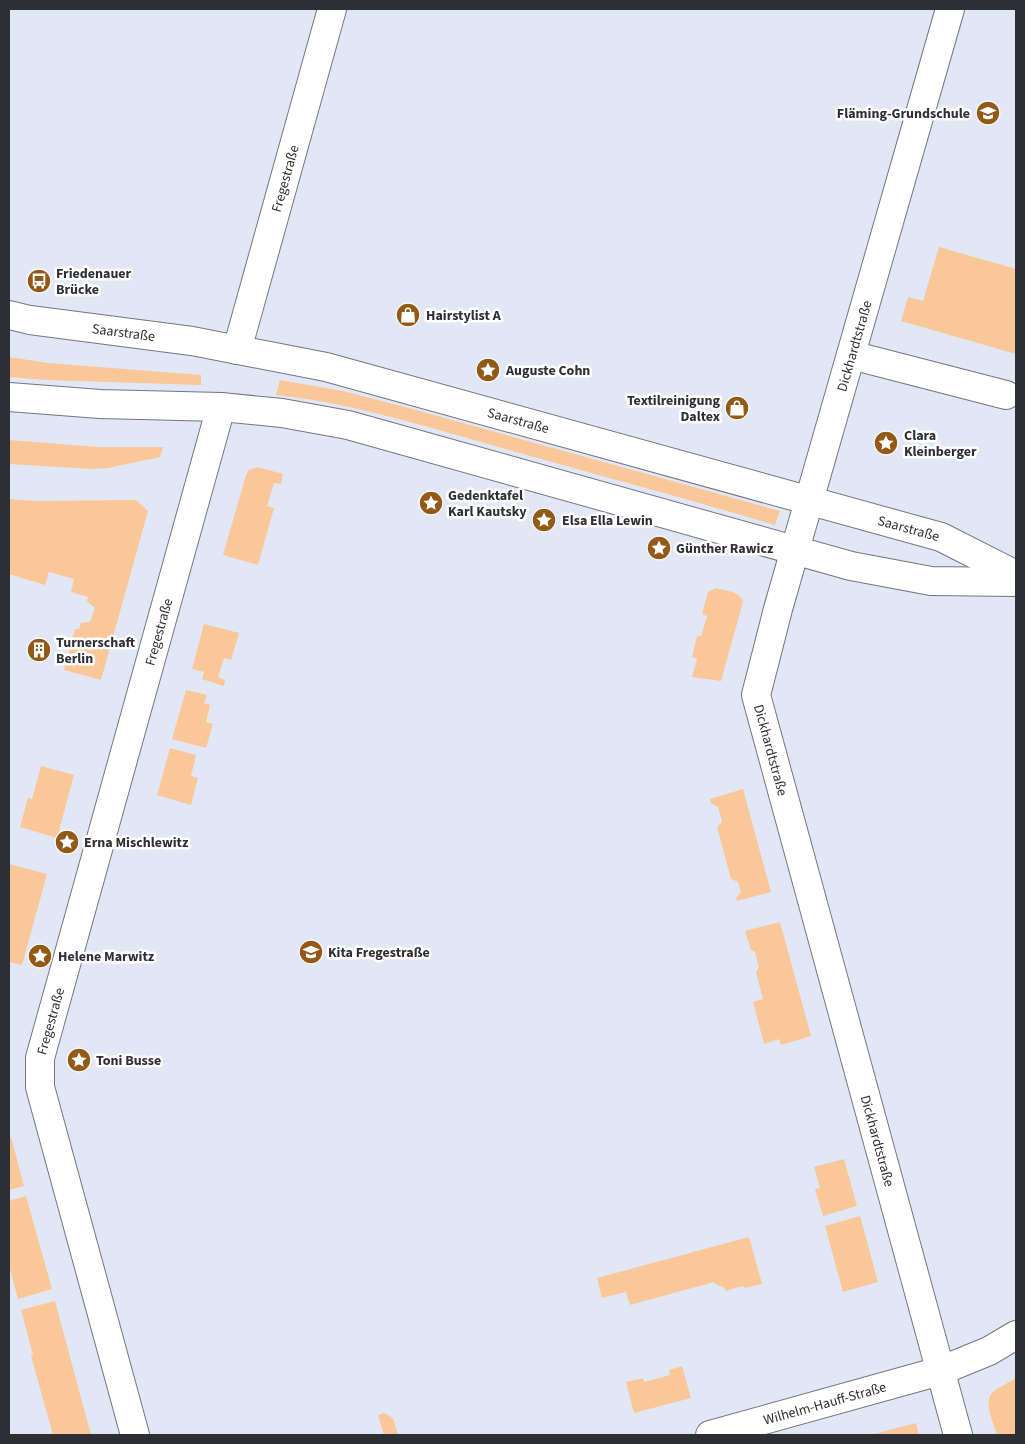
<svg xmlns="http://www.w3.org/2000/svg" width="1025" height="1444" font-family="'Source Sans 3',sans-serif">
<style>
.green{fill:#fac798}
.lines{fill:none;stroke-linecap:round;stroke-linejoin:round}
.minor-casing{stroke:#727682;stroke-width:30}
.major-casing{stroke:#727682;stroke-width:30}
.minor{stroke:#fff;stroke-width:28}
.major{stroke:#fff;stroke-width:28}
.labels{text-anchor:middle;stroke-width:5;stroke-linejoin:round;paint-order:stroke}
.poi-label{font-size:14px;font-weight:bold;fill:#2d2f34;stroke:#fff;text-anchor:start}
.street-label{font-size:14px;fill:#2d2f34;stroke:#fff}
</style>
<rect width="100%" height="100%" fill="#e2e7f5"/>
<!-- green -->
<path class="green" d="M939 247 1016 269V354L901 321 908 297 923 301Z
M9 357 48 363 201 375V385L47 380 9 377Z
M280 380 343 391 405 407 780 511 775 525C687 499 598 475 509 450 434 429 354 403 276 395Z
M9 440 99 447H163L160 457 108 468 93 469 9 464Z
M257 467 283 474 281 484 274 483 267 506 274 508 258 565 223 555 246 475 249 470Z
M9 499 36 501 136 500 148 511 101 680 64 670 75 629H79L81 623 90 622 95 608 87 601 88 597 71 592 74 579 49 572 45 585 9 574Z
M716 588C726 591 740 591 743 602L721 681 692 677 697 659 692 657 697 636H701L707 616 702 614 708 592Z
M204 624 239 633 231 660 224 658 218 677 225 680 224 686 202 679 204 672 192 669Z
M186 690 207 695 204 703 210 705 206 722 213 724 206 748 172 739Z
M170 748 196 755 191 776 198 778 191 805 157 795Z
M41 766 74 775 57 838 20 827 28 798 32 799Z
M743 789 771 892 737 901 736 898 741 892 738 882 731 879 717 827 722 822 718 807 711 803 710 799Z
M9 864 47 874 22 965 9 962Z
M780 922 811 1036 781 1045 779 1039 764 1044 753 1002 763 999 756 972 759 967 755 952 751 950 745 931Z
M11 1137 24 1186 9 1190V1138Z
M844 1159 857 1206 823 1216 815 1189 820 1188 814 1167Z
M26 1196 52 1289 18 1299 9 1266V1201Z
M860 1216 878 1282 843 1292 825 1226Z
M749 1237 762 1284 745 1288 743 1286 725 1291V1288L715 1284 714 1282 630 1305 626 1292 602 1298 597 1278Z
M55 1301 91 1435H53L31 1356 33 1355 21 1310Z
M682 1366 691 1398 634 1413 626 1382 643 1378 644 1382 670 1375 669 1370Z
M1016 1378V1435H997C994 1424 983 1403 992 1393 998 1387 1009 1383 1016 1378Z
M384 1413 393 1418 398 1435H384L378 1415Z
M916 1423 919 1435H870Z"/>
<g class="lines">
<!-- minor casing -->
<g class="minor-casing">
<g id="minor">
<path id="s1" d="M950 9 778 609 756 695 958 1435"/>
<path id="s2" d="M237 350 332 9"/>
<path d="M851 355 1006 395"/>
<path id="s3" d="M135 1435 40 1087V1058L221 407"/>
<path id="s4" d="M710 1435 940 1371 989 1351 1016 1335"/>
</g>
</g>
<!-- major casing -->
<g class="major-casing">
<g id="major">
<path id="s5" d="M9 315 30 320 192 341 326 367 941 537 1016 575"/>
<path d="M9 397 100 404 221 407 282 413 348 425 851 566 931 581 1016 582"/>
</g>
</g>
<!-- minor -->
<use href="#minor" class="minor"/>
<!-- major -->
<use href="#major" class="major"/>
</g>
<!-- icons -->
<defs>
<g id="school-disc" transform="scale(1.25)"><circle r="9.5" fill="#935917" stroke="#fff"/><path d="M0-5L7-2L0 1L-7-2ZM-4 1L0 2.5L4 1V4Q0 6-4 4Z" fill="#fff"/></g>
<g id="bus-disc" transform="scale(1.25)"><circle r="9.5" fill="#935917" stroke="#fff"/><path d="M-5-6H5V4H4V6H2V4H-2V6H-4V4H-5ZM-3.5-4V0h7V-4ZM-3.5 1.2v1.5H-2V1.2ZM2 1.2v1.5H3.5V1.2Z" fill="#fff"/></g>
<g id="shop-disc" transform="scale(1.25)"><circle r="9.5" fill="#935917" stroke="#fff"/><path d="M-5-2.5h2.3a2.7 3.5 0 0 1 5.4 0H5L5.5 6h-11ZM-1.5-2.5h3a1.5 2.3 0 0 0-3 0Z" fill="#fff"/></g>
<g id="sight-disc" transform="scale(1.25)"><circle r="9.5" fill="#935917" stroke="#fff"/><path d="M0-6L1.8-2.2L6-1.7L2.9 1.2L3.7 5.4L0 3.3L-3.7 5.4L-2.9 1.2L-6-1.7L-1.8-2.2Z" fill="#fff"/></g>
<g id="building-disc" transform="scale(1.25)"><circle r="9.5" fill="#935917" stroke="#fff"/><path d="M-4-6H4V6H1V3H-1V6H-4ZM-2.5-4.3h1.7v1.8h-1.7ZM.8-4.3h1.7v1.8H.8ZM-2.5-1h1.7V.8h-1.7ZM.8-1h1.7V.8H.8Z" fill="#fff"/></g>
</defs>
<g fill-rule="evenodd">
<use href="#school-disc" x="988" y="113"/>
<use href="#bus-disc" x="39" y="281"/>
<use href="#shop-disc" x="408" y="315"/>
<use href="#sight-disc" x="488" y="370"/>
<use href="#shop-disc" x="737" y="408"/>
<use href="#sight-disc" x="886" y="443"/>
<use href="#sight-disc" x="431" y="503"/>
<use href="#sight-disc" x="544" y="520"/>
<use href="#sight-disc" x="659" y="548"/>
<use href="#building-disc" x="39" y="650"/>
<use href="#sight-disc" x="67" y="842"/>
<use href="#school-disc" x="311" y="952"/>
<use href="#sight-disc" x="40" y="956"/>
<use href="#sight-disc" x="79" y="1060"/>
</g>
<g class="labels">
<!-- poi labels -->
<g class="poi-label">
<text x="970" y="118" text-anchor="end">Fläming-Grundschule</text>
<text x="56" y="278">Friedenauer<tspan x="56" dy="16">Brücke</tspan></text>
<text x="426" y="320">Hairstylist A</text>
<text x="506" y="375">Auguste Cohn</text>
<text x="720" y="405" text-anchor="end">Textilreinigung<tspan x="720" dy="16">Daltex</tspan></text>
<text x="904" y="440">Clara<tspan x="904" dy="16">Kleinberger</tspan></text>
<text x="448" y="500">Gedenktafel<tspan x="448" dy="16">Karl Kautsky</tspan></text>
<text x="562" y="525">Elsa Ella Lewin</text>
<text x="676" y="553">Günther Rawicz</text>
<text x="56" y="647">Turnerschaft<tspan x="56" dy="16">Berlin</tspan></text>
<text x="84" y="847">Erna Mischlewitz</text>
<text x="328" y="957">Kita Fregestraße</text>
<text x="58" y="961">Helene Marwitz</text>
<text x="96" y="1065">Toni Busse</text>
</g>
<!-- street labels -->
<g class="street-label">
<text dy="5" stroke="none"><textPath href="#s2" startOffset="178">Fregestraße</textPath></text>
<text dy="5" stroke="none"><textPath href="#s5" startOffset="116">Saarstraße</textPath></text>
<text transform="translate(854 346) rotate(-74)" y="5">Dickhardtstraße</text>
<text dy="5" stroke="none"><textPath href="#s5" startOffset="521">Saarstraße</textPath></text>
<text dy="5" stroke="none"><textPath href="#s5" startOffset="926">Saarstraße</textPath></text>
<text dy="5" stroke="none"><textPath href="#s3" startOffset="832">Fregestraße</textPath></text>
<text dy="5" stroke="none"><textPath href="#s1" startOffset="770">Dickhardtstraße</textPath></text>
<text dy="5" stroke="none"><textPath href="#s3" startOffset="428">Fregestraße</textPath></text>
<text dy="5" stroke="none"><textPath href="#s1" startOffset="1175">Dickhardtstraße</textPath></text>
<text dy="5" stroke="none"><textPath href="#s4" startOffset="119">Wilhelm-Hauff-Straße</textPath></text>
</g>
</g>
<!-- border -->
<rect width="1025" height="1444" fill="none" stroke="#2d2f34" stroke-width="20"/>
</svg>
